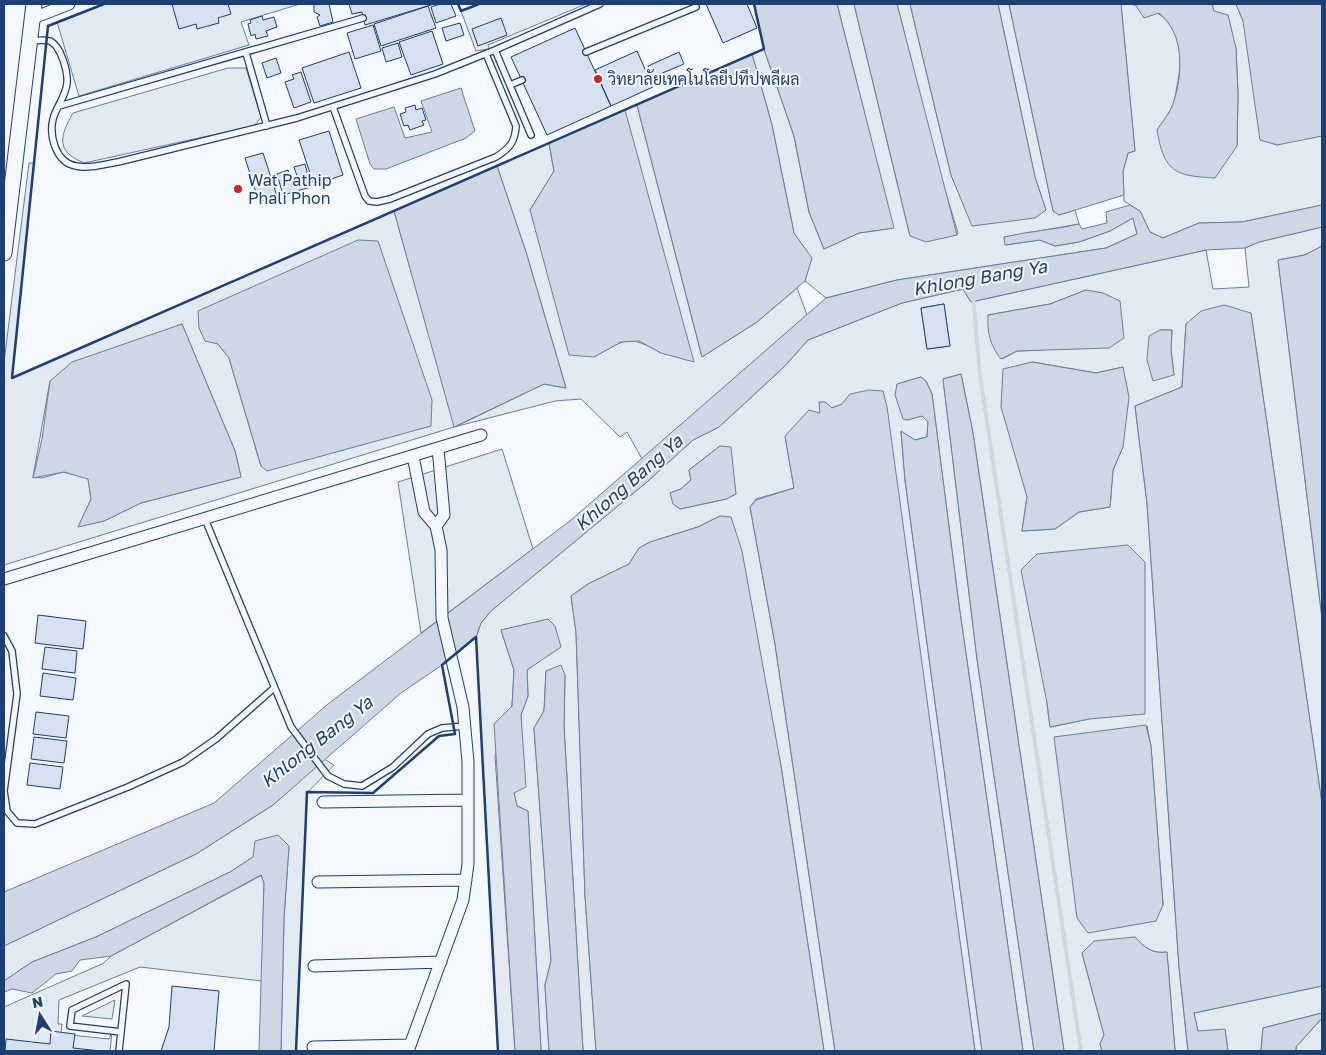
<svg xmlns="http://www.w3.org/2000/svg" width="1326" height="1055" font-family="'Golos Text',Sarabun,sans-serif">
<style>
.green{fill:#e3e9f0;stroke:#687fa3;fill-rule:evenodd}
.water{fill:#cfd7e4;stroke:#687fa3}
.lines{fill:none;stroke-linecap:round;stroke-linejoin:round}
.stream{stroke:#cfd7e4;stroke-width:4}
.building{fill:#d5e0f0;stroke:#1d3f73}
.lane-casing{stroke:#1d3f73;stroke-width:8}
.street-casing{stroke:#1d3f73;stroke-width:13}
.secondary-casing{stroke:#1d3f73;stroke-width:17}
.lane{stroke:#f4f7fb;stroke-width:5.5}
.street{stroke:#f4f7fb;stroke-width:11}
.secondary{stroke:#f4f7fb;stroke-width:15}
.wall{stroke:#1d3f73;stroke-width:2.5}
.poi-dot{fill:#c62828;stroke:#f4f7fb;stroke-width:2}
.labels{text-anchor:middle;stroke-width:4;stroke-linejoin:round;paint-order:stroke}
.poi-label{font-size:16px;fill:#1d3f73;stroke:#f4f7fb;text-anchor:start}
.water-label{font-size:18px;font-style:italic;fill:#1d3f73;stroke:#f4f7fb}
</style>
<rect width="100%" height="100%" fill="#f4f7fb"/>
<!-- green -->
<path class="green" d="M104 4H300L241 22 249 45 79 96 57 22Z
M479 4H586L488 45 489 49 476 51 461 11Z
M837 4H854L910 236 957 235 958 233 940 174 897 4H910L951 175 973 226 1046 210 1035 177 998 4H1009L1053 211 1059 215 1075 210 1079 224 1004 237 1006 245 1040 240 1055 246 1079 242 1110 231 1133 218 1137 234 1106 248 897 280 826 298 805 281 811 258 794 233 772 125 752 54 764 49 794 136 809 212 824 249 859 233 893 228Z
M1121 4C1169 4 1186 36 1178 81 1176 88 1176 97 1173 104 1170 113 1162 122 1157 130L1237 146 1238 94 1236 48 1214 11 1212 4H1236L1243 21 1312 137 1322 136V205L1242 222 1199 223 1163 238 1150 232 1140 211 1124 201 1123 171 1128 153 1135 151Z
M228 68H246L261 117 254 126 84 163C55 151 60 136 73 113Z
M637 105 702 357 757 322 797 288 807 315 642 459 627 432 620 437 581 399 555 401 454 427 4 565V362L29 163H34L12 378 394 211 455 427 544 384 566 388 526 252 497 166 549 143 554 171 530 210 594 357C626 339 628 334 661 353L625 110ZM182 324 235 451 241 477 141 503 104 521 79 526 91 499 88 478 63 472 42 478 33 477 50 381ZM218 344 431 426 261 466 229 358Z
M1322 227V246L1305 255 1278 260 1322 618V804L1251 313 1186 324 1182 387 1135 406 1147 503 1179 967 1188 1051H1175L1167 952C1152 954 1145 948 1135 937L1082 953 1104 1035 1100 1044 1102 1051H1064L973 433 961 374 943 379 977 659 1034 1051H1023L959 605 932 394 926 381 921 377 897 384 907 420 922 416 928 422 927 437 915 440 901 432 905 480 982 1051H975L883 391 831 408 819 402 821 413 785 436 794 488 756 499 750 507 775 644 835 1051H824L781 766 720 516 698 527 650 542 639 548 629 564 588 584 571 596 576 632 585 896 596 1051H583L564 727 565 675 546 671 544 711 534 728 551 961 545 985 549 1051H541L528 811 517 806 514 793 522 740 521 715 528 696 527 670 542 659 527 625 501 630 514 670 512 706 495 756 515 1051H498L476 637 481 623 491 611 648 481 693 440 719 427 784 367 808 340 902 303 963 289 971 302 1206 250 1213 289 1249 287 1245 248 1259 242ZM1086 290 1043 350 1017 351 1002 359 988 315 1050 304ZM944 304 950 346 927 349 921 308ZM1160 330H1172L1171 350 1174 375ZM1032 362 1096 373 1123 367V447L1113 470 1110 507 1079 512 1055 529 1022 531 1027 497ZM720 446 736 494 726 499 680 509 670 493 681 489 691 480 689 470ZM1047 703 1089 719 1050 727ZM1147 726 1151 746 1163 905Z
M502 449 533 549 421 633 398 482Z
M324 759 334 765 307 793 296 1051H281L284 918 289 846 253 857 230 872 96 937 32 962 4 981V946L196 854 273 805Z
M262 875 264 883 262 981 140 967 59 1000 58 1024H62L61 1034 109 1039 112 1032 110 1051H4V1007L104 963 111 956Z
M1322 986V1013L1263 1028 1261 1051H1228L1225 1030 1198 1032 1194 1013Z
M115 1000 112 1019 82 1016Z
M1322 1018V1051H1296V1047Z"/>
<!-- water -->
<path class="water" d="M754 4H837L894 228 859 233 824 249 809 212 794 136 764 49Z
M854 4H897L957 235 926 242 910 236Z
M910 4H998L1035 177 1046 210 1035 218 972 226 951 175Z
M1009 4H1121L1135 151 1128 153 1123 171 1124 195 1059 215 1053 211Z
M1135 4H1212L1214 11 1228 15 1236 48 1238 94 1237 146 1215 178C1175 176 1164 172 1157 130 1162 122 1170 113 1173 104 1183 74 1185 34 1159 13L1144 18Z
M1236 4H1322V136L1277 145 1260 140 1243 21Z
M752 54 772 125 794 233 812 258 805 281 757 322 702 357 637 105Z
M461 88 475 131 466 138 386 169H374L370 164 356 119 394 107 405 138 432 132 421 101Z
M625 110 694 362 661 353 639 341 621 342 594 357 569 355 530 210 554 171 549 143Z
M497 166 526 252 566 388 544 384 454 427 394 211Z
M1130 205 1140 211 1150 232 1163 238 1199 223 1242 222 1322 205V227L1259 242 1245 248 1206 250 971 302 963 289 902 303 808 340 784 367 719 427 693 440 648 481 491 611 481 623 476 637 442 665 401 693 273 805 196 854 4 946V892L214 803 328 704 571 520 826 298 897 280 1106 248 1137 234 1133 218 1110 231 1079 242 1055 246 1040 240 1005 245 1004 237C1029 231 1054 230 1079 224L1082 229 1107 223 1106 212Z
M358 240 378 241 432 400 431 426 267 471 261 466 229 358 218 344 205 341 199 328 198 311Z
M1322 246V618L1278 260 1305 255Z
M1086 290 1103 293 1120 301 1124 338 1109 348 1017 351 1001 359C990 345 987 333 988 315L1050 304Z
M1224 305 1251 313 1322 804V986L1194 1013 1198 1031 1225 1029 1228 1051H1188L1179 967 1147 503 1135 406 1182 387 1186 324 1201 311Z
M182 324 235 451 241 477 141 503 104 521 78 527 91 499 88 479 64 472 33 478 42 439 50 381 72 362Z
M1160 330H1172L1171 350 1174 375 1153 381 1147 360 1149 336Z
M1032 362 1096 373 1123 367 1129 397 1123 447 1113 470 1110 507 1079 512 1055 529 1022 531 1027 497 1001 407 1003 369Z
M961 374 973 433 1064 1051H1034L977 659 943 379Z
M921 377 926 381 932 394 959 605 1023 1051H982L905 480 901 431 915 440 927 437 928 422 922 416 907 420 903 419 895 395 897 384Z
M869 390 883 391 887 407 975 1051H835L775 644 750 507 756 500 794 488 785 436 809 410 820 413 819 402H825L832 408 842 404 850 394Z
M720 446 731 447 736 494 726 499 680 509 673 504 670 493 681 489 691 480 689 470Z
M720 516 731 517 742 551 781 766 824 1051H596L585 896 576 632 571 596 588 584 629 564 639 548 650 542 698 527Z
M1128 545 1145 562V714L1089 719 1050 727 1047 703 1021 570 1037 554Z
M548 619 555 626 561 647 527 670 528 696 521 715 526 787 514 793 517 806 528 811 541 1051H515L494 724 512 706 514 670 501 630Z
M561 665 565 675 564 727 583 1051H549L545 985 551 961 534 728 544 711 546 671Z
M1146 725 1151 746 1163 905 1156 921 1088 933 1077 918 1054 737Z
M278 835 289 846 284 918 281 1051H259L264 883 261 875 111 956 80 960 72 971 56 974 32 993 12 989 4 992V981L32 962 96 937 230 872 253 857 255 841Z
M1135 937C1145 948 1152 954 1167 952L1175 1051H1102L1100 1044 1104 1035 1082 953 1094 941Z
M1322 1013V1018L1296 1047V1051H1261L1263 1028Z"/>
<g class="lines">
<!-- stream -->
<path class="stream" d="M973 296 980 375 1081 1051"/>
</g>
<!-- building -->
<path class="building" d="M172 4H228L231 14 218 18 219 23 197 29 196 24 179 29Z
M314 4H329L333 22 320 26 317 17 320 15 314 12Z
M349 4H434L365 25 362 12 352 14Z
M440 4H451L456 16 436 23 431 7Z
M706 4H747L757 28 723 43Z
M428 6 436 28 381 46 374 24Z
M262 16 263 20 274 17 277 27 266 31 268 36 256 39 255 34 251 36 248 24 251 23 250 20Z
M501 18 507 35 478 46 472 29Z
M460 23 464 35 446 41 442 28Z
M373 25 381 51 355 59 347 33Z
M575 28 611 106 547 135 511 57Z
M432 31 443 64 411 75 399 42Z
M398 43 402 57 386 62 382 48Z
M637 51 653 87 611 106 595 70Z
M349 52 361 88 314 103 302 68Z
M679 52 684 64 653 77 648 66Z
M276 58 281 73 267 78 262 63Z
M301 72 311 102 294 108 285 82 294 79 292 75Z
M415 105 416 110 422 108 426 120 422 121 424 125 410 130 408 125 404 126 400 114 406 112 405 108Z
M329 131 343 175 314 185 299 140Z
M263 153 277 196 259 202 245 158Z
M305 164 311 187 283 195 277 174 288 170 292 181 298 179 294 167Z
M944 304 950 346 927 349 921 308Z
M38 615 86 621 83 649 35 643Z
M45 647 77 651 75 673 42 669Z
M43 673 76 678 73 700 40 696Z
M36 712 69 716 66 738 33 734Z
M34 737 67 741 64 763 31 759Z
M30 763 63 767 60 789 27 785Z
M172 986 219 991 214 1051H161L169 1027Z
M51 1031 75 1034 73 1048 101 1051H5L6 1039 50 1044Z"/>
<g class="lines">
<!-- lane casing -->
<g class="lane-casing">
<path id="lane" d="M30 41C36 41 44 39 50 41 61 46 68 72 67 83 66 96 56 107 53 119 49 136 56 163 76 166 89 169 105 164 118 162L297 118 435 74 495 50 600 4
M495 50 531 135
M586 52 696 7
M246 53 267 126
M510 85 522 80
M59 106 363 18
M333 107 365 196 369 201 377 202 390 199 496 157C510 148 515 142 516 126L486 54
M205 519 291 727 328 776 344 784 362 786 393 767 428 734 442 728 465 726
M4 636 12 651 17 694 4 791 7 811 17 823 35 824 128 787 183 762 216 739 274 688
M119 1051 126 984 72 1010 70 1026 121 1032"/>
</g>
<!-- street casing -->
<g class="street-casing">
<path id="street" d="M33 18 69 4
M436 526 444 515 438 448
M4 579 481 435
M323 802 468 800
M318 882 466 880
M314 966 441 962
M313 1047 410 1045
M408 1051 463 900 468 864V762L463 707 442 618 441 550 436 526 424 512 413 456"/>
</g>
<!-- secondary casing -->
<g class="secondary-casing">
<path id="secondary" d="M4 253 34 4"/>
</g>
<!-- lane -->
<use href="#lane" class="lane"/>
<!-- street -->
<use href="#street" class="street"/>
<!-- secondary -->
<use href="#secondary" class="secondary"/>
<!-- wall -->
<path class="wall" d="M104 4 48 26 12 378 764 49 754 4
M458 4 461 11 479 4
M296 1051 307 792 373 793 439 736 455 734 442 665 476 637 498 1051"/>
</g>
<!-- markers -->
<g class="poi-dot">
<circle cx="598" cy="79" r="5"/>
<circle cx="238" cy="189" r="5"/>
</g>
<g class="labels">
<!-- poi labels -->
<g class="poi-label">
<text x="608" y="85">วิทยาลัยเทคโนโลยีปทีปพลีผล</text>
<text x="248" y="186">Wat Pathip<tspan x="248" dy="18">Phali Phon</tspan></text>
</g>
<!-- water labels -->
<g class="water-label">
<text transform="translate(980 278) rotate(-10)" y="6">Khlong Bang Ya</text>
<text transform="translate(629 483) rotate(-41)" y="6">Khlong Bang Ya</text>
<text transform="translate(317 742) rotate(-38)" y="6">Khlong Bang Ya</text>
</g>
</g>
<!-- border -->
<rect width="1326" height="1055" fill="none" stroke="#1d3f73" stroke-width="10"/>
<!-- north arrow -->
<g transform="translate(40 1015) rotate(349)" stroke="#f4f7fb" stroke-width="4" paint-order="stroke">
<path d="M0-4L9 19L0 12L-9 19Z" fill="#1d3f73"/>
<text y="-8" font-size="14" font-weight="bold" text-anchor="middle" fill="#1d3f73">N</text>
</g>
</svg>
